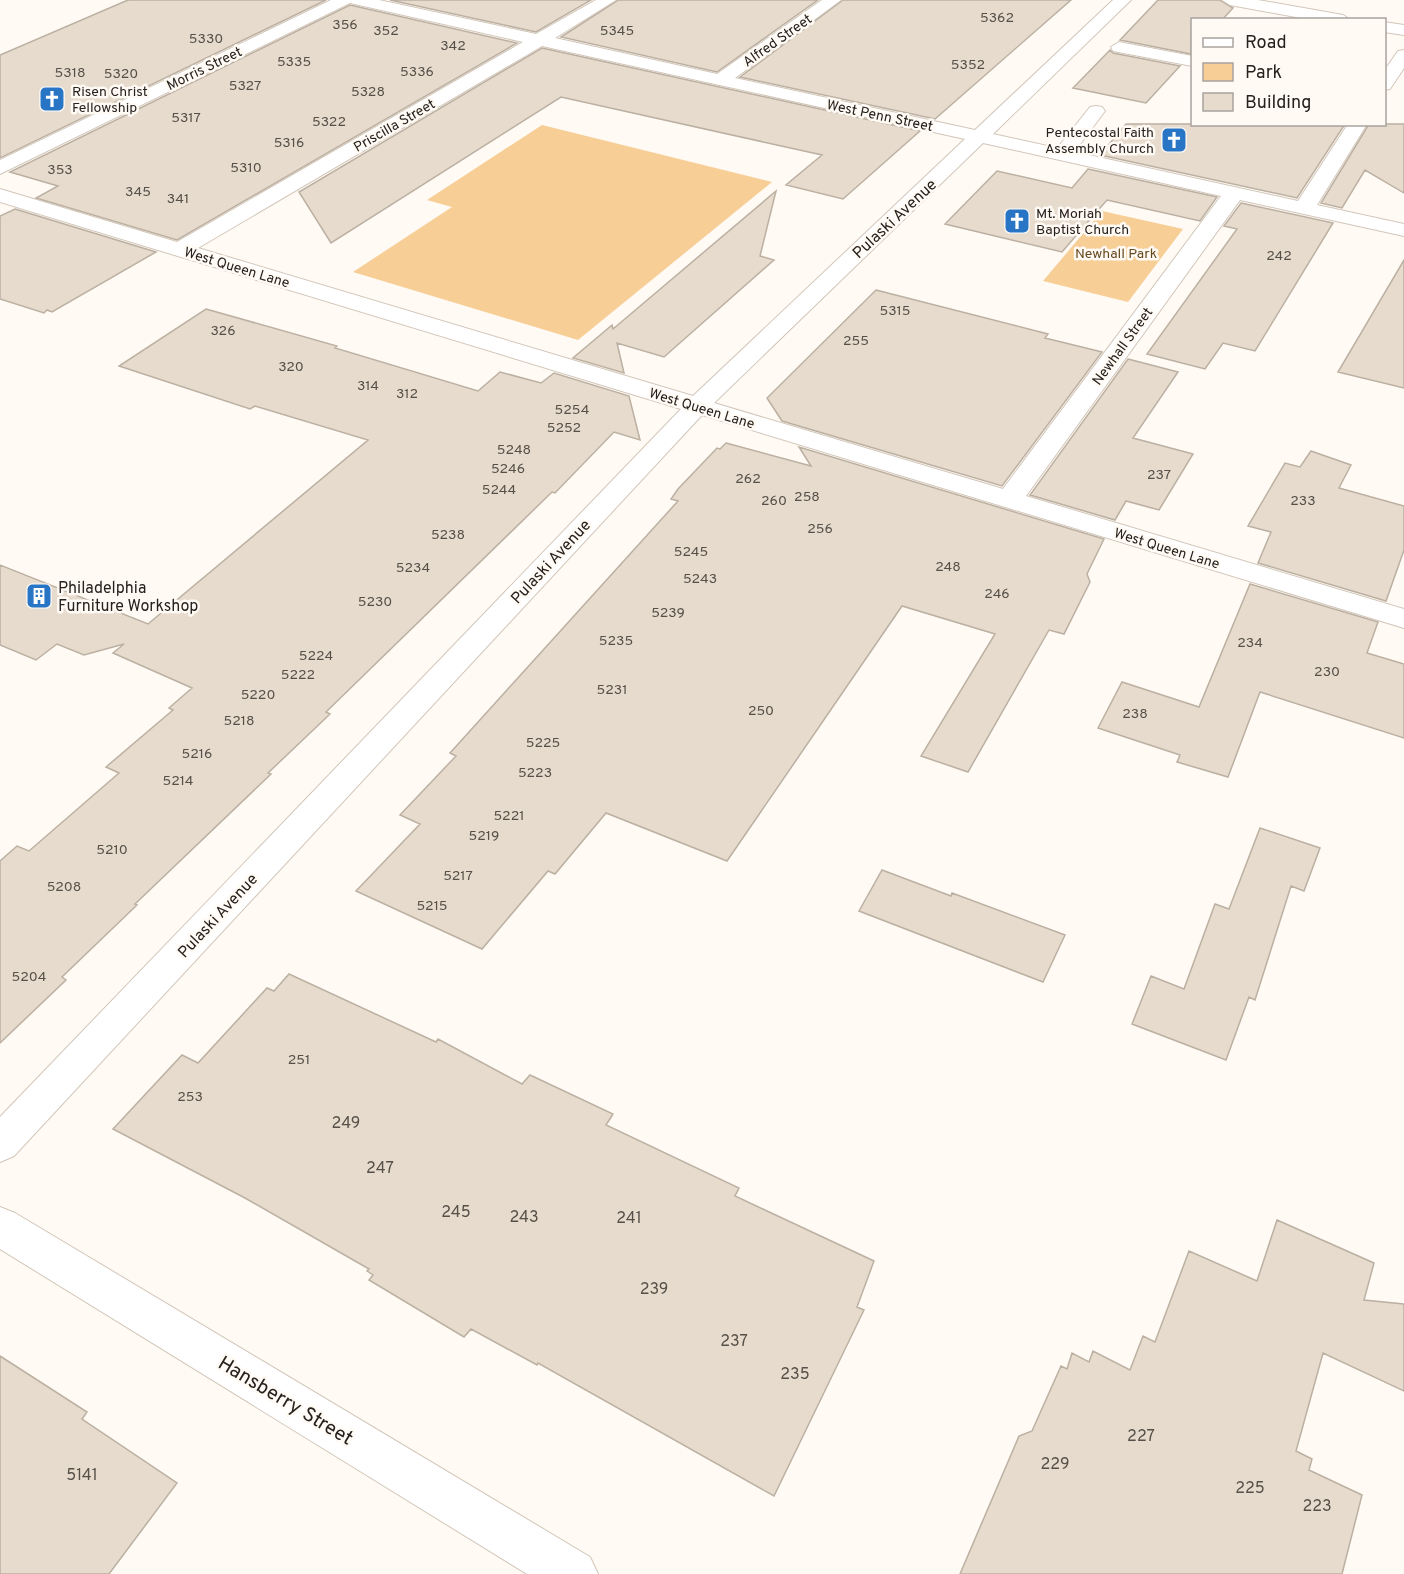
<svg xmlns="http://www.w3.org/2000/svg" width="1404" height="1574" font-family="Overpass,sans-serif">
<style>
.green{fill:#f8ce97}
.building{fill:#e6dbcd;stroke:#bbb0a2;stroke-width:1.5}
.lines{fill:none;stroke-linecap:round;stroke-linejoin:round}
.lane-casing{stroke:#d2c6b9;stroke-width:2}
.street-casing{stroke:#d2c6b9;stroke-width:2}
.lane{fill:#fff;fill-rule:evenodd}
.street{fill:#fff;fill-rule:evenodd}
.labels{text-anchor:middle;stroke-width:5;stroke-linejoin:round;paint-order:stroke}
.number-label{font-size:14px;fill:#565048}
.far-street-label{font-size:14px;fill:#26211c;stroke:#fffaf4}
.far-poi-label{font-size:14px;fill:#26211c;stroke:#fffaf4;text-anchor:start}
.far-park-label{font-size:14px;fill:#66481e;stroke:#fffaf4}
.street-label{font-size:16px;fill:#26211c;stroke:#fffaf4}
.poi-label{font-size:16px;fill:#26211c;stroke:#fffaf4;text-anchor:start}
.near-number-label{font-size:16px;fill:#565048}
.near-street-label{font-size:20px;fill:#26211c;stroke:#fffaf4}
</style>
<rect width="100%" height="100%" fill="#fffaf4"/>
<!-- green -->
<path class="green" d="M542 125 772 182 578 340 353 272 452 207 427 200Z
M1102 211 1183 229 1128 302 1043 281Z"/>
<!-- building -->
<path class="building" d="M128 0H326L0 158V55Z
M390 0H591L536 32Z
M618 0H818L717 72 561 37Z
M843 0H1071L935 119 740 77Z
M1158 0H1220L1233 8 1222 20H1192L1191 54 1120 40Z
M350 5 517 43 177 240 36 198 58 186 10 172Z
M542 48 920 131 843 199 786 185 822 155 561 97 331 243 299 192Z
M1110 50 1113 53 1180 66 1146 103 1073 88Z
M1126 124H1345L1297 198 1100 155Z
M1369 124H1404V193L1365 170 1342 208 1321 203Z
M1088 169 1217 197 1200 221 1107 200 1062 252 945 224 997 171 1072 188Z
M776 191 760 256 774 260 664 357 617 343 624 373 573 358 612 325 613 329Z
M1241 203 1333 223 1255 351 1223 343 1205 369 1147 354 1237 229 1224 226Z
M15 209 156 252 52 312 47 310 44 313 0 299V216Z
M1404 260V388L1338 372Z
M876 290 1048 334 1045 338 1102 352 1002 486 782 421 767 398Z
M206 309 337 346 335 348 478 391 500 372 541 383 554 373 629 396 640 440 614 432 555 493 552 492 326 712 330 714 268 773 271 774 135 904 137 905 62 977 66 980 0 1043V861L17 846 29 851 119 773 106 767 173 710 169 708 192 688 113 653 124 644 84 655 57 644 36 660 0 645V565L148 624 368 440 255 406 250 409 119 366Z
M1128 359 1178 372 1133 438 1193 454 1159 510 1126 501 1115 520 1030 495Z
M726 443 811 466 799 447 1104 539 1087 574 1090 582 1064 634 1049 630 968 772 921 756 995 634 902 606 727 861 606 813 555 874 548 871 482 949 356 891 420 824 400 815 456 756 450 753 678 501 671 499 678 489 717 448 720 449Z
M1311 451 1351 465 1339 488 1404 506V550L1386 601 1258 563 1271 532 1248 526 1285 463 1300 467Z
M1250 584 1378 622 1367 653 1404 664V738L1260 692 1228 777 1177 762 1180 755 1098 728 1122 682 1199 707Z
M1260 828 1320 848 1304 891 1291 886 1255 1000 1249 997 1226 1060 1132 1024 1151 976 1184 989 1215 904 1229 909Z
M882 870 951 896 952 893 1065 935 1043 982 859 911Z
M289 974 436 1042 438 1039 522 1084 530 1075 613 1114 606 1125 739 1188 735 1196 874 1261 857 1307 864 1310 774 1496 538 1363 537 1365 471 1329 464 1337 369 1280 373 1275 367 1271 369 1269 245 1198 113 1129 182 1055 198 1063 267 988 274 991Z
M1277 1220 1374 1263 1364 1300 1404 1304V1391L1323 1353 1296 1451 1312 1459 1309 1470 1362 1495 1342 1574H960L1019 1436 1032 1431 1061 1366 1067 1369 1072 1353 1089 1362 1093 1351 1130 1370 1143 1336 1155 1342 1189 1251 1257 1281Z
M0 1356 87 1412 82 1419 177 1483 109 1574H0Z"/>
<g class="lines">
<!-- lane casing -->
<g class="lane-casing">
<path id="lane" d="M1119 42 1192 56V66L1113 51 1111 47Z
M1096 106 1102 107 1105 111 1069 159H1055L1053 155 1055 151 1090 107Z"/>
</g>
<!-- street casing -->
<g class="street-casing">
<path id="street" d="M331 0H379L536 34 596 0H616L555 38 717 74 822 0H841L735 78 975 130 1113 0H1131L993 134 1298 201 1348 124H1367L1317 205 1404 224V236L1240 200 1026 496 1404 609V628L702 415 14 1156 0 1162V1117L681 409 0 202V189L177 242 523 42 350 3 0 174V160ZM542 46 965 139 693 396 198 248ZM983 143 1221 196 1003 489 714 403Z
M1222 0H1258L1343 15 1351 20H1312L1230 5Z
M1384 22 1404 25V35L1384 32Z
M1404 50V68L1390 89 1384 90V71L1398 51Z
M0 1207 15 1213 590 1557 598 1574H527L0 1249Z"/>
</g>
<!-- lane -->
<use href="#lane" class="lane"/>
<!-- street -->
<use href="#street" class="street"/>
</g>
<!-- icons -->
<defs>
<g id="church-square" transform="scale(1.35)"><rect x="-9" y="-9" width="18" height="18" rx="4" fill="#2975c5" stroke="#fffaf4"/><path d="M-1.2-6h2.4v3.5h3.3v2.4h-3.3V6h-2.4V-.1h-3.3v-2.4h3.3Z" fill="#fff"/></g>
<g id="building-square" transform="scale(1.35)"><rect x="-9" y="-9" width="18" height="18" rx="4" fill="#2975c5" stroke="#fffaf4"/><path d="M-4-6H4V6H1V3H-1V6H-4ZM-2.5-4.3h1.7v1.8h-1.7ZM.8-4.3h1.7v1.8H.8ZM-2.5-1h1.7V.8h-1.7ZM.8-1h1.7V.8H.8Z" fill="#fff"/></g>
</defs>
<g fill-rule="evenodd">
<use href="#church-square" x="52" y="99"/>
<use href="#church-square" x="1174" y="140"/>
<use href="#church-square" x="1017" y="221"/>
<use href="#building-square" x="39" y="596"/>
</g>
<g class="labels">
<!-- number labels -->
<g class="number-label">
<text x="997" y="22">5362</text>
<text x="345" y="29">356</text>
<text x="386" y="35">352</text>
<text x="617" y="35">5345</text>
<text x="206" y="43">5330</text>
<text x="453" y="50">342</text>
<text x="294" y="66">5335</text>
<text x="968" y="69">5352</text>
<text x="417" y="76">5336</text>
<text x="70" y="77">5318</text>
<text x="121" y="78">5320</text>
<text x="245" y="90">5327</text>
<text x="368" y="96">5328</text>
<text x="186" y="122">5317</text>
<text x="329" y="126">5322</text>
<text x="289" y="147">5316</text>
<text x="246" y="172">5310</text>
<text x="60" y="174">353</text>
<text x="138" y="196">345</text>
<text x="178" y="203">341</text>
<text x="1279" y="260">242</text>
<text x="895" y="315">5315</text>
<text x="223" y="335">326</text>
<text x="856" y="345">255</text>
<text x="291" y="371">320</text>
<text x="368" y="390">314</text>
<text x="407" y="398">312</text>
<text x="572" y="414">5254</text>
<text x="564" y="432">5252</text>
<text x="514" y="454">5248</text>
<text x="508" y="473">5246</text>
<text x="1159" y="479">237</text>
<text x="748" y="483">262</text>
<text x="499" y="494">5244</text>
<text x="807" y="501">258</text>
<text x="774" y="505">260</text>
<text x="1303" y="505">233</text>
<text x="820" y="533">256</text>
<text x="448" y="539">5238</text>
<text x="691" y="556">5245</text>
<text x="948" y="571">248</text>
<text x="413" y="572">5234</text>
<text x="700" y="583">5243</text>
<text x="997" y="598">246</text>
<text x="375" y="606">5230</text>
<text x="668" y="617">5239</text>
<text x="616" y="645">5235</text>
<text x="1250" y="647">234</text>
<text x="316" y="660">5224</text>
<text x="1327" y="676">230</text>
<text x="298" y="679">5222</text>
<text x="612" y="694">5231</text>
<text x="258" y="699">5220</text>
<text x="761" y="715">250</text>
<text x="1135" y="718">238</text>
<text x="239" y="725">5218</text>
<text x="543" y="747">5225</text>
<text x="197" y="758">5216</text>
<text x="535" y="777">5223</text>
<text x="178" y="785">5214</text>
<text x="509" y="820">5221</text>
<text x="484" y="840">5219</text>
<text x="112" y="854">5210</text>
<text x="458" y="880">5217</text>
<text x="64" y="891">5208</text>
<text x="432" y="910">5215</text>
<text x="29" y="981">5204</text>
<text x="299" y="1064">251</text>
<text x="190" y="1101">253</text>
</g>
<!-- far-street labels -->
<g class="far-street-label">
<text transform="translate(777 40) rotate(-35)" y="5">Alfred Street</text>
<text transform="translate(204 68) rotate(-26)" y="5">Morris Street</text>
<text transform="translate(880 115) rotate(12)" y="5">West Penn Street</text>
<text transform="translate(394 125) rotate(-30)" y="5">Priscilla Street</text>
<text transform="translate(237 267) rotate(17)" y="5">West Queen Lane</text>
<text transform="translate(1122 346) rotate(-54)" y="5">Newhall Street</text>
<text transform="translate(702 408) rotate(17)" y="5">West Queen Lane</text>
<text transform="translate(1167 548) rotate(17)" y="5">West Queen Lane</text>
</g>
<!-- far-poi labels -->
<g class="far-poi-label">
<text x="72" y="96">Risen Christ<tspan x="72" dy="16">Fellowship</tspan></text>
<text x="1154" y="137" text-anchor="end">Pentecostal Faith<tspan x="1154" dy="16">Assembly Church</tspan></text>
<text x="1036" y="218">Mt. Moriah<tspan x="1036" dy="16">Baptist Church</tspan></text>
</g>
<!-- far-park labels -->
<g class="far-park-label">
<text x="1116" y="258">Newhall Park</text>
</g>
<!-- street labels -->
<g class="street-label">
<text transform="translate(894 218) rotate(-43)" y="6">Pulaski Avenue</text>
<text transform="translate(550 561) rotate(-47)" y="6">Pulaski Avenue</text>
<text transform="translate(217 915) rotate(-47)" y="6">Pulaski Avenue</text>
</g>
<!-- poi labels -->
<g class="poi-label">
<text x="58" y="593">Philadelphia<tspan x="58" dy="18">Furniture Workshop</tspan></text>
</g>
<!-- near-number labels -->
<g class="near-number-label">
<text x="346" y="1128">249</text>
<text x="380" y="1173">247</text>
<text x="456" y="1217">245</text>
<text x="524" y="1222">243</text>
<text x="629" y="1223">241</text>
<text x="654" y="1294">239</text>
<text x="734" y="1346">237</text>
<text x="795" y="1379">235</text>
<text x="1141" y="1441">227</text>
<text x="1055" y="1469">229</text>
<text x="82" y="1480">5141</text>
<text x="1250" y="1493">225</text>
<text x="1317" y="1511">223</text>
</g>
<!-- near-street labels -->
<g class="near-street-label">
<text transform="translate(286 1400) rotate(31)" y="7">Hansberry Street</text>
</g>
</g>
<!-- legend -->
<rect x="1191" y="18" width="195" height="108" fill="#fffaf4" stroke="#a8a39e" stroke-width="1.5"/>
<rect x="1203" y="38" width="30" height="9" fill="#ffffff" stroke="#a8a39e" stroke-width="1.5"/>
<text x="1245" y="48" font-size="18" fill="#26211c">Road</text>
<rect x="1203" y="63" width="30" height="18" fill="#f8ce97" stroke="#a8a39e" stroke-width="1.5"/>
<text x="1245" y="78" font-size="18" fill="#26211c">Park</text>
<rect x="1203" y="93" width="30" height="18" fill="#e6dbcd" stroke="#a8a39e" stroke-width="1.5"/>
<text x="1245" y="108" font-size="18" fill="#26211c">Building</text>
</svg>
